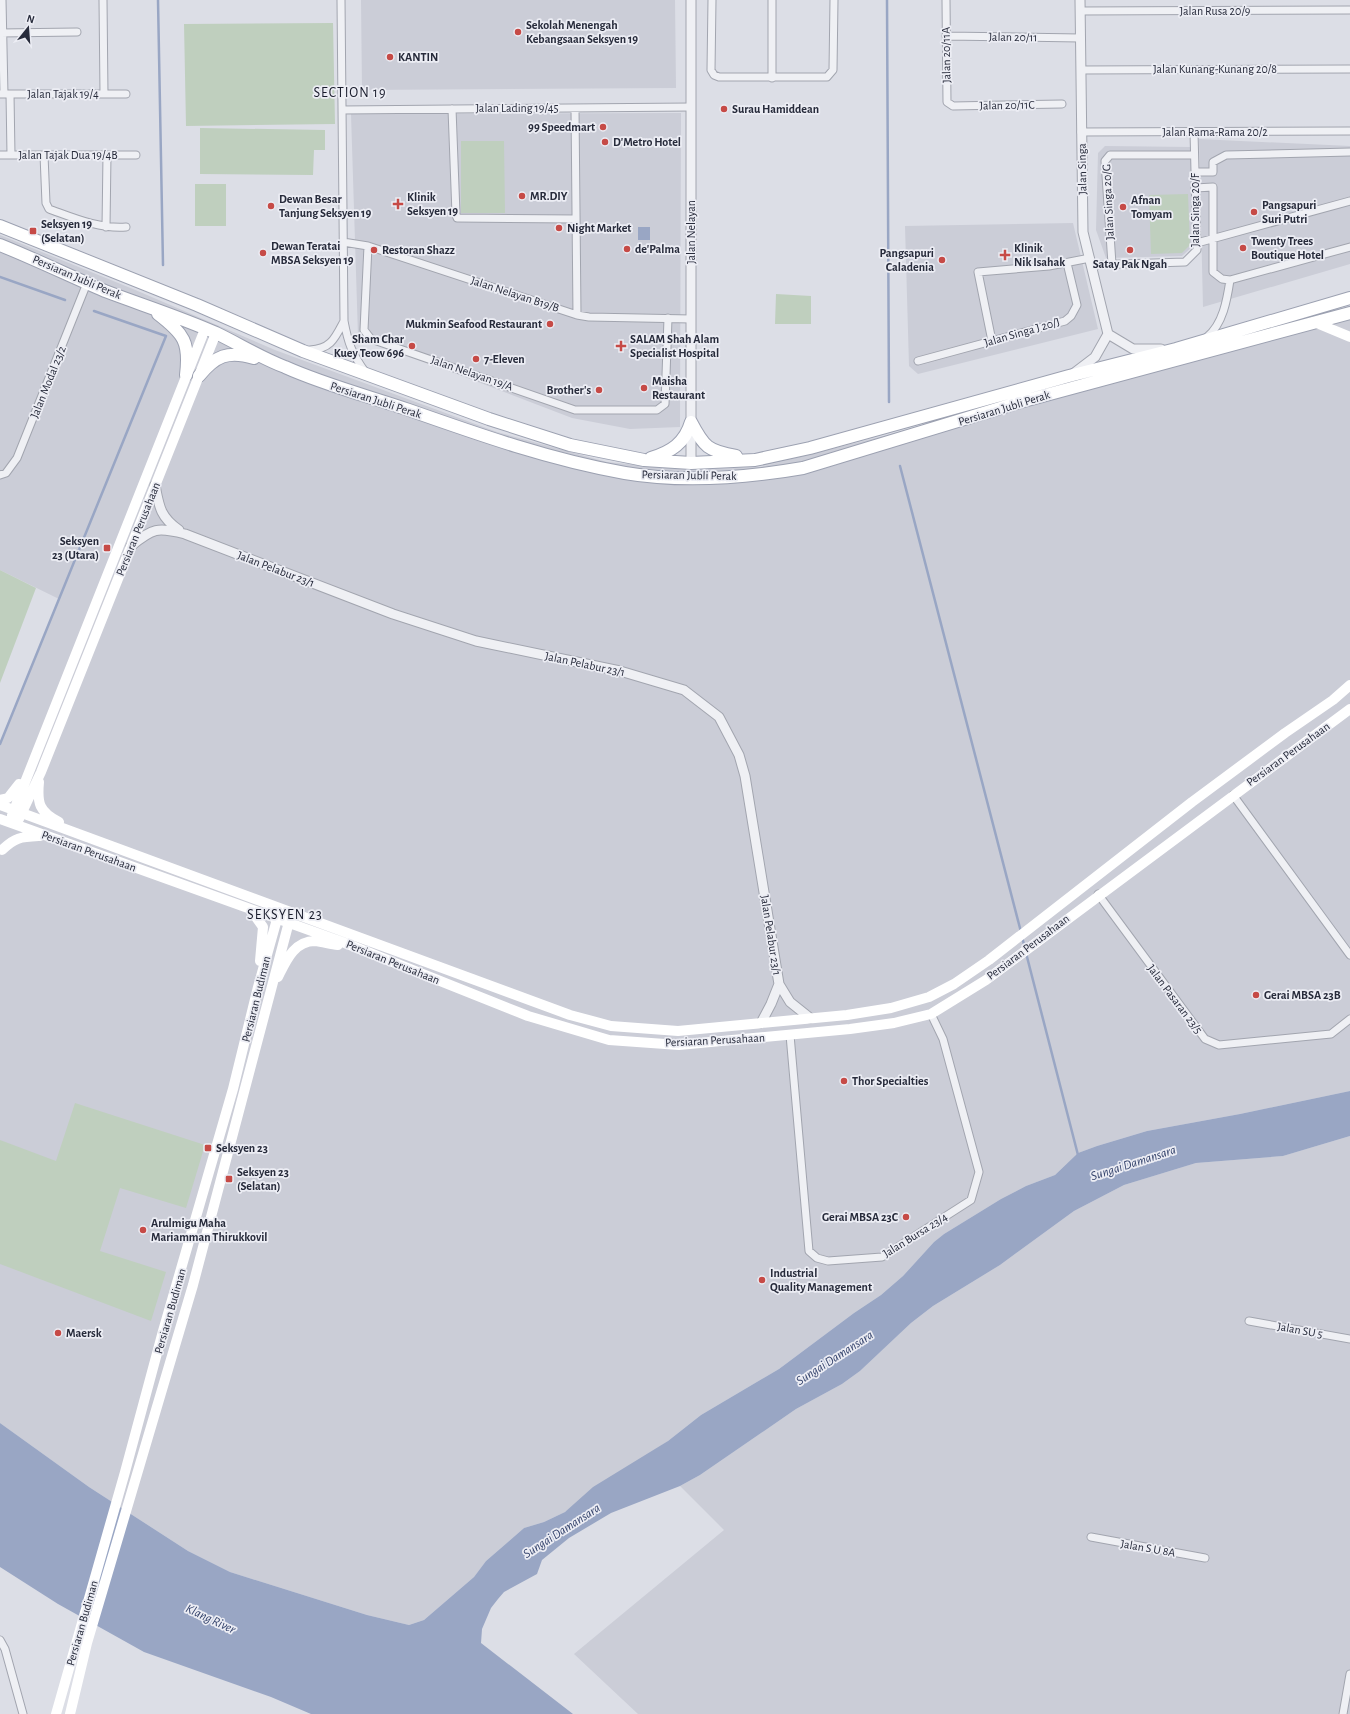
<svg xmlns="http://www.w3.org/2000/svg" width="1350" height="1714" font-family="'Alegreya Sans',sans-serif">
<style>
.built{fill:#cbcdd7}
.green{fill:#bfcfbe}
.water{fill:#99a6c4}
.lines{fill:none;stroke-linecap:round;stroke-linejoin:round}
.stream{stroke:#99a6c4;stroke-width:2.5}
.minor-casing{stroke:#a2a5af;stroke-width:9}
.tertiary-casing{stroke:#a2a5af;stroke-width:11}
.primary-casing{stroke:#9ca1b1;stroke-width:14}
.minor{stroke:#eff0f4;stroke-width:7}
.tertiary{stroke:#eff0f4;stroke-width:9}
.secondary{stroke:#fff;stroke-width:10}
.primary{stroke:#fff;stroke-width:12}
.poi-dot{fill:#c64a46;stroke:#ecedf4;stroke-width:1.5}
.labels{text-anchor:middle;stroke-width:3.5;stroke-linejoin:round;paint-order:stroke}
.street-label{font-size:12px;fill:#272b3b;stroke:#ecedf4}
.poi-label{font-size:12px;font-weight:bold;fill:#272b3b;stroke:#ecedf4;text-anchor:start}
.water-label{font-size:13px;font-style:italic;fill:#34436c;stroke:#ecedf4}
.quarter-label{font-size:14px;letter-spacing:1px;fill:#191c2c;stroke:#ecedf4}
</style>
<rect width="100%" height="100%" fill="#dcdee6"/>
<!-- built -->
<path class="built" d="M361 0H675L676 88 362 90Z
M681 113 680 427 630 429 572 418 358 336 351 114Z
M1199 139 1350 146V264L1203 307Z
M1105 146 1191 147 1193 246 1182 256 1106 258 1096 230 1098 153Z
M1073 223 1098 329 918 374 909 366 905 226Z
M0 235 133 289 275 350 497 432 607 462 689 470 760 467 887 435 1350 306V1091L1240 1114 1147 1131 1097 1146 1078 1153 1055 1175 1026 1186 1001 1199 944 1234 934 1242 903 1276 881 1295 854 1313 779 1369 701 1415 668 1441 565 1512 544 1522 524 1528 486 1561 474 1577 424 1620 409 1625 367 1615 230 1572 188 1551 89 1487 0 1423V744L59 599 0 570Z
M1350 1136V1714H638L574 1654 724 1530 680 1486 700 1475 796 1409 842 1384 860 1371 911 1323 933 1306 1000 1265 1074 1211 1124 1185 1196 1163 1283 1156Z"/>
<!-- green -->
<path class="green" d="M333 23 335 124 186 126 184 24Z
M200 128 325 130V150H314L313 175 200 174Z
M461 141H504L505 213H461Z
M195 184H226V226H195Z
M1188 194 1190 245 1182 253 1151 254 1149 195Z
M776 294 811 296V324H775Z
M0 570 36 588 0 683Z
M75 1103 205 1145 186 1208 120 1188 100 1251 166 1272 151 1321 0 1264V1140L56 1161Z"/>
<!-- water -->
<path class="water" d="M638 227H650V240H638Z
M1350 1091V1136L1283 1156 1196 1163 1124 1185 1074 1211 1000 1265 933 1306 911 1323 860 1371 842 1384 796 1409 700 1475 680 1486 611 1513 569 1538 542 1560 537 1574 504 1592 498 1599 491 1608 482 1629 481 1643 573 1714H311L271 1697 144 1652 58 1604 0 1567V1423L89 1487 188 1551 230 1572 367 1615 409 1625 424 1620 474 1577 486 1561 524 1528 544 1522 565 1512 593 1487 668 1441 701 1415 779 1369 854 1313 881 1295 903 1276 934 1242 944 1234 1001 1199 1026 1186 1055 1175 1078 1153 1097 1146 1147 1131 1240 1114Z"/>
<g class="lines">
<!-- stream -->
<path class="stream" d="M158 0 163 265
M887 0 889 402
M0 277 65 300
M900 466 1021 932
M0 744 166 336 94 311
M1022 937 1025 948
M1026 953 1078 1155"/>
<!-- minor casing -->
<g class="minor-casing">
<path id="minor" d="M2 0 4 94
M103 0 104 94
M341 0 344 321C348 343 352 354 366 373
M712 0 711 70 714 75 719 77H827L833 70 834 0
M772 0V78
M946 0 947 102 953 106 1062 104
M1080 11 1350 10
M0 33 77 32
M946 36 1080 38
M1081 70 1350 69
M0 94H126
M10 94 11 155
M575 108 577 315
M452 109 456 214 457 218 576 219
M342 110 691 107
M1081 132 1350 131
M0 155H136
M44 155 46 203 49 209C74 218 99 229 126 227
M1195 172H1213V162L1226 155 1350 152
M1195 188 1213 187V272L1222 279 1230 280 1350 247
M106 227 107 155
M343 242 368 246 577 315 589 317 691 319
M1197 243 1350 201
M368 246 364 330 371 339 575 410H657L665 404 668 318
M1112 264 1105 161 1110 155H1194
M1091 265 1185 262 1197 250 1194 132
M1207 337C1223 324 1227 300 1230 280
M992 341 978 272 1049 266 1090 258
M310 350C331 349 335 338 344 321
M918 361 1065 321 1071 316 1077 305 1067 263
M0 475 6 473 17 458 87 283
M1233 795 1350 955
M1098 894 1205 1039 1219 1045 1331 1034 1350 1019
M790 1035 809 1251 817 1258 828 1261 882 1257 971 1200 979 1172 943 1039 931 1014
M1249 1321 1350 1339
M1091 1537 1205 1558
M0 1640 5 1649 23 1714
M1343 1714 1350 1674"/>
</g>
<!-- tertiary casing -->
<g class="tertiary-casing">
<path id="tertiary" d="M1080 0 1083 232 1108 334
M1108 334 1133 349H1161
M1074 373 1095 357 1108 334
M691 463V0
M155 485C159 506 160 517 179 530
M131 546C153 528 157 527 185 534L393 614 476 641 620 671 684 690 719 717 739 755 745 776 779 984 790 1002 810 1018
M761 1023 771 1004 779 984"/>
</g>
<!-- primary casing -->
<g class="primary-casing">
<path id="primary" d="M0 226 197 305 303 351 489 419 570 445 644 460 691 463 755 460 810 448 1069 376 1176 349 1350 298
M0 245C35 259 70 276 105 291 142 305 180 317 216 333 239 344 261 358 285 367 325 385 368 396 409 410 480 435 551 460 625 473 683 483 745 478 803 468L1020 402 1350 313
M158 314C184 334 190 342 186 375
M199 376C215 356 228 350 254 358
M691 422C704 447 708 451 736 456
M651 458C671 452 685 443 691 422"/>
</g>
<!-- minor -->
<use href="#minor" class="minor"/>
<!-- tertiary -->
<use href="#tertiary" class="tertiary"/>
<!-- secondary -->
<path class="secondary" d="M1314 322 1350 337
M39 782C37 803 39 812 59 822
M0 800 8 798 19 784
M0 805 570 1015 611 1026 678 1031 847 1015 891 1008 929 997 954 984 989 960 1192 802 1285 733 1333 700 1350 685
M12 815 205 329
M0 819 345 943 528 1016 609 1040 679 1045 850 1029 894 1023 931 1014 986 980 1350 709
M19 819 41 772 216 333
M2 850C15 837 21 837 40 836
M250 909 263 927 260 961
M278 977C286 961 294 941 315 941 323 942 330 944 338 945
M56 1714 125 1472 163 1331 233 1089 258 987 279 912
M70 1714 87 1643 193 1285 290 918"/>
<!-- primary -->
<use href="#primary" class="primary"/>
</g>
<!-- markers -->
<g class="poi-dot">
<circle cx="518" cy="32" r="4"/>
<circle cx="390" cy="57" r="4"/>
<circle cx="724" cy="109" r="4"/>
<circle cx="603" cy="127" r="4"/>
<circle cx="605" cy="142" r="4"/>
<circle cx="522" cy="196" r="4"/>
<path d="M396 198h4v4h4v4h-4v4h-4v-4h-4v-4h4z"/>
<circle cx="271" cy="206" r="4"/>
<circle cx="1123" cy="207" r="4"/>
<circle cx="1254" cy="212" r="4"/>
<circle cx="559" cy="228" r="4"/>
<rect x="29" y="227" width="8" height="8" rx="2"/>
<circle cx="1243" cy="248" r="4"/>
<circle cx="627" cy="249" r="4"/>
<circle cx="374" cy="250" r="4"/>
<circle cx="1130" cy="250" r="4"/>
<circle cx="263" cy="253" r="4"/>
<path d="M1003 249h4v4h4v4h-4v4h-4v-4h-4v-4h4z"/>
<circle cx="942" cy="260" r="4"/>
<circle cx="550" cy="324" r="4"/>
<circle cx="412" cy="346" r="4"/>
<path d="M619 340h4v4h4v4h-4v4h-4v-4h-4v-4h4z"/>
<circle cx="476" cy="359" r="4"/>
<circle cx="644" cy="388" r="4"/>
<circle cx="599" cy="390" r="4"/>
<rect x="103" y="544" width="8" height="8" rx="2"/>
<circle cx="1256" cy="995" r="4"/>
<circle cx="844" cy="1081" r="4"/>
<rect x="204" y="1144" width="8" height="8" rx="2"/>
<rect x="225" y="1175" width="8" height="8" rx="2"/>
<circle cx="906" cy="1217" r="4"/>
<circle cx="143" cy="1230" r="4"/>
<circle cx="762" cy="1280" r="4"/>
<circle cx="58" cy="1333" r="4"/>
</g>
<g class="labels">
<!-- street labels -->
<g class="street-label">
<text x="1215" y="15">Jalan Rusa 20/9</text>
<text transform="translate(1013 37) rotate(1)" y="4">Jalan 20/11</text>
<text transform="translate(946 55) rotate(-91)" y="4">Jalan 20/11A</text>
<text x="1215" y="73">Jalan Kunang-Kunang 20/8</text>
<text x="63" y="98">Jalan Tajak 19/4</text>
<text transform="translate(1007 105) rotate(-1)" y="4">Jalan 20/11C</text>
<text x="517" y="112">Jalan Lading 19/45</text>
<text x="1215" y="136">Jalan Rama-Rama 20/2</text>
<text x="68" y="159">Jalan Tajak Dua 19/4B</text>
<text transform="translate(1082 169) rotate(-91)" y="4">Jalan Singa</text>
<text transform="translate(1108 202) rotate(-93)" y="4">Jalan Singa 20/G</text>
<text transform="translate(1195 210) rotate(-90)" y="4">Jalan Singa 20/F</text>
<text transform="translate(691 232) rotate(-90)" y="4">Jalan Nelayan</text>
<text transform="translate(77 277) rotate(23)" y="4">Persiaran Jubli Perak</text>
<text transform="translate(515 294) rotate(18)" y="4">Jalan Nelayan B19/B</text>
<text transform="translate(1022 332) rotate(-16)" y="4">Jalan Singa J 20/J</text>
<text transform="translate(472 373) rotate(19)" y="4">Jalan Nelayan 19/A</text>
<text transform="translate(48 382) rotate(-68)" y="4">Jalan Modal 23/2</text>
<text transform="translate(376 400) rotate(18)" y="4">Persiaran Jubli Perak</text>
<text transform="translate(1004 408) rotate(-17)" y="4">Persiaran Jubli Perak</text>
<text transform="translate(689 475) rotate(1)" y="4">Persiaran Jubli Perak</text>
<text transform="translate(138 529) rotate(-68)" y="4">Persiaran Perusahaan</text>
<text transform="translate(276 569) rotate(21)" y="4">Jalan Pelabur 23/1</text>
<text transform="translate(585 664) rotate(12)" y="4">Jalan Pelabur 23/1</text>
<text transform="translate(1288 754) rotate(-36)" y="4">Persiaran Perusahaan</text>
<text transform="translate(89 851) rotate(20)" y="4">Persiaran Perusahaan</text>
<text transform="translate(771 935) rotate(81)" y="4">Jalan Pelabur 23/1</text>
<text transform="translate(1028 947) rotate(-37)" y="4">Persiaran Perusahaan</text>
<text transform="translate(393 962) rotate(22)" y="4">Persiaran Perusahaan</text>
<text transform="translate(256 999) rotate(-76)" y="4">Persiaran Budiman</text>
<text transform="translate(1175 999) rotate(53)" y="4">Jalan Pasaran 23/5</text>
<text transform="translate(715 1040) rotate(-3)" y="4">Persiaran Perusahaan</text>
<text transform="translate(915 1235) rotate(-32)" y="4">Jalan Bursa 23/4</text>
<text transform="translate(170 1311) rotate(-74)" y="4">Persiaran Budiman</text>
<text transform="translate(1300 1330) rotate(10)" y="4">Jalan SU 5</text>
<text transform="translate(1148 1548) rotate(10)" y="4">Jalan S U 8A</text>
<text transform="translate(82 1623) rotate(-74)" y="4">Persiaran Budiman</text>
</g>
<!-- poi labels -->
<g class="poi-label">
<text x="526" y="29">Sekolah Menengah<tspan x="526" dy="14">Kebangsaan Seksyen 19</tspan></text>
<text x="398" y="61">KANTIN</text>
<text x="732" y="113">Surau Hamiddean</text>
<text x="595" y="131" text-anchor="end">99 Speedmart</text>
<text x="613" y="146">D'Metro Hotel</text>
<text x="530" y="200">MR.DIY</text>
<text x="407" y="201">Klinik<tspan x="407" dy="14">Seksyen 19</tspan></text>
<text x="279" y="203">Dewan Besar<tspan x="279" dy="14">Tanjung Seksyen 19</tspan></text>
<text x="1131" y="204">Afnan<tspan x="1131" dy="14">Tomyam</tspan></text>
<text x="1262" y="209">Pangsapuri<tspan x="1262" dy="14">Suri Putri</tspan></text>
<text x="41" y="228">Seksyen 19<tspan x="41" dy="14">(Selatan)</tspan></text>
<text x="567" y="232">Night Market</text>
<text x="1251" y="245">Twenty Trees<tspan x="1251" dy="14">Boutique Hotel</tspan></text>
<text x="271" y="250">Dewan Teratai<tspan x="271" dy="14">MBSA Seksyen 19</tspan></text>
<text x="1014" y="252">Klinik<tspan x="1014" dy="14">Nik Isahak</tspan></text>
<text x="635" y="253">de'Palma</text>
<text x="382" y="254">Restoran Shazz</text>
<text x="934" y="257" text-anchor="end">Pangsapuri<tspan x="934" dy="14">Caladenia</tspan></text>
<text x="1130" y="268" text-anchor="middle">Satay Pak Ngah</text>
<text x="542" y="328" text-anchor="end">Mukmin Seafood Restaurant</text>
<text x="404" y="343" text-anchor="end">Sham Char<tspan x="404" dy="14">Kuey Teow 696</tspan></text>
<text x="630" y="343">SALAM Shah Alam<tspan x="630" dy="14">Specialist Hospital</tspan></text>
<text x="484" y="363">7-Eleven</text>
<text x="652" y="385">Maisha<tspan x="652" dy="14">Restaurant</tspan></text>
<text x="591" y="394" text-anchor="end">Brother's</text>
<text x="99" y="545" text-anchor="end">Seksyen<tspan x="99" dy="14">23 (Utara)</tspan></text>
<text x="1264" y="999">Gerai MBSA 23B</text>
<text x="852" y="1085">Thor Specialties</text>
<text x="216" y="1152">Seksyen 23</text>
<text x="237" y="1176">Seksyen 23<tspan x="237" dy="14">(Selatan)</tspan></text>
<text x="898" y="1221" text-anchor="end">Gerai MBSA 23C</text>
<text x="151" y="1227">Arulmigu Maha<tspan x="151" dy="14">Mariamman Thirukkovil</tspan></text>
<text x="770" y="1277">Industrial<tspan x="770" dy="14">Quality Management</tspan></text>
<text x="66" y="1337">Maersk</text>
</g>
<!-- water labels -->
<g class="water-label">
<text transform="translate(1133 1162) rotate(-18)" y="5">Sungai Damansara</text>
<text transform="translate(834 1357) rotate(-33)" y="5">Sungai Damansara</text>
<text transform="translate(561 1530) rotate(-33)" y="5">Sungai Damansara</text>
<text transform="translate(211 1618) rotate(25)" y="5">Klang River</text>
</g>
<!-- quarter labels -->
<g class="quarter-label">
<text x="350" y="97">SECTION 19</text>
<text x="285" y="919">SEKSYEN 23</text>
</g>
</g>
<!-- north arrow -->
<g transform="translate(28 28) rotate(17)" stroke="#ecedf4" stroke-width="3" paint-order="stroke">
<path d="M0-3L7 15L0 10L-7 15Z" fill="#272b3b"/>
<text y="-6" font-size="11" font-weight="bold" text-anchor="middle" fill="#272b3b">N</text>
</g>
</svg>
